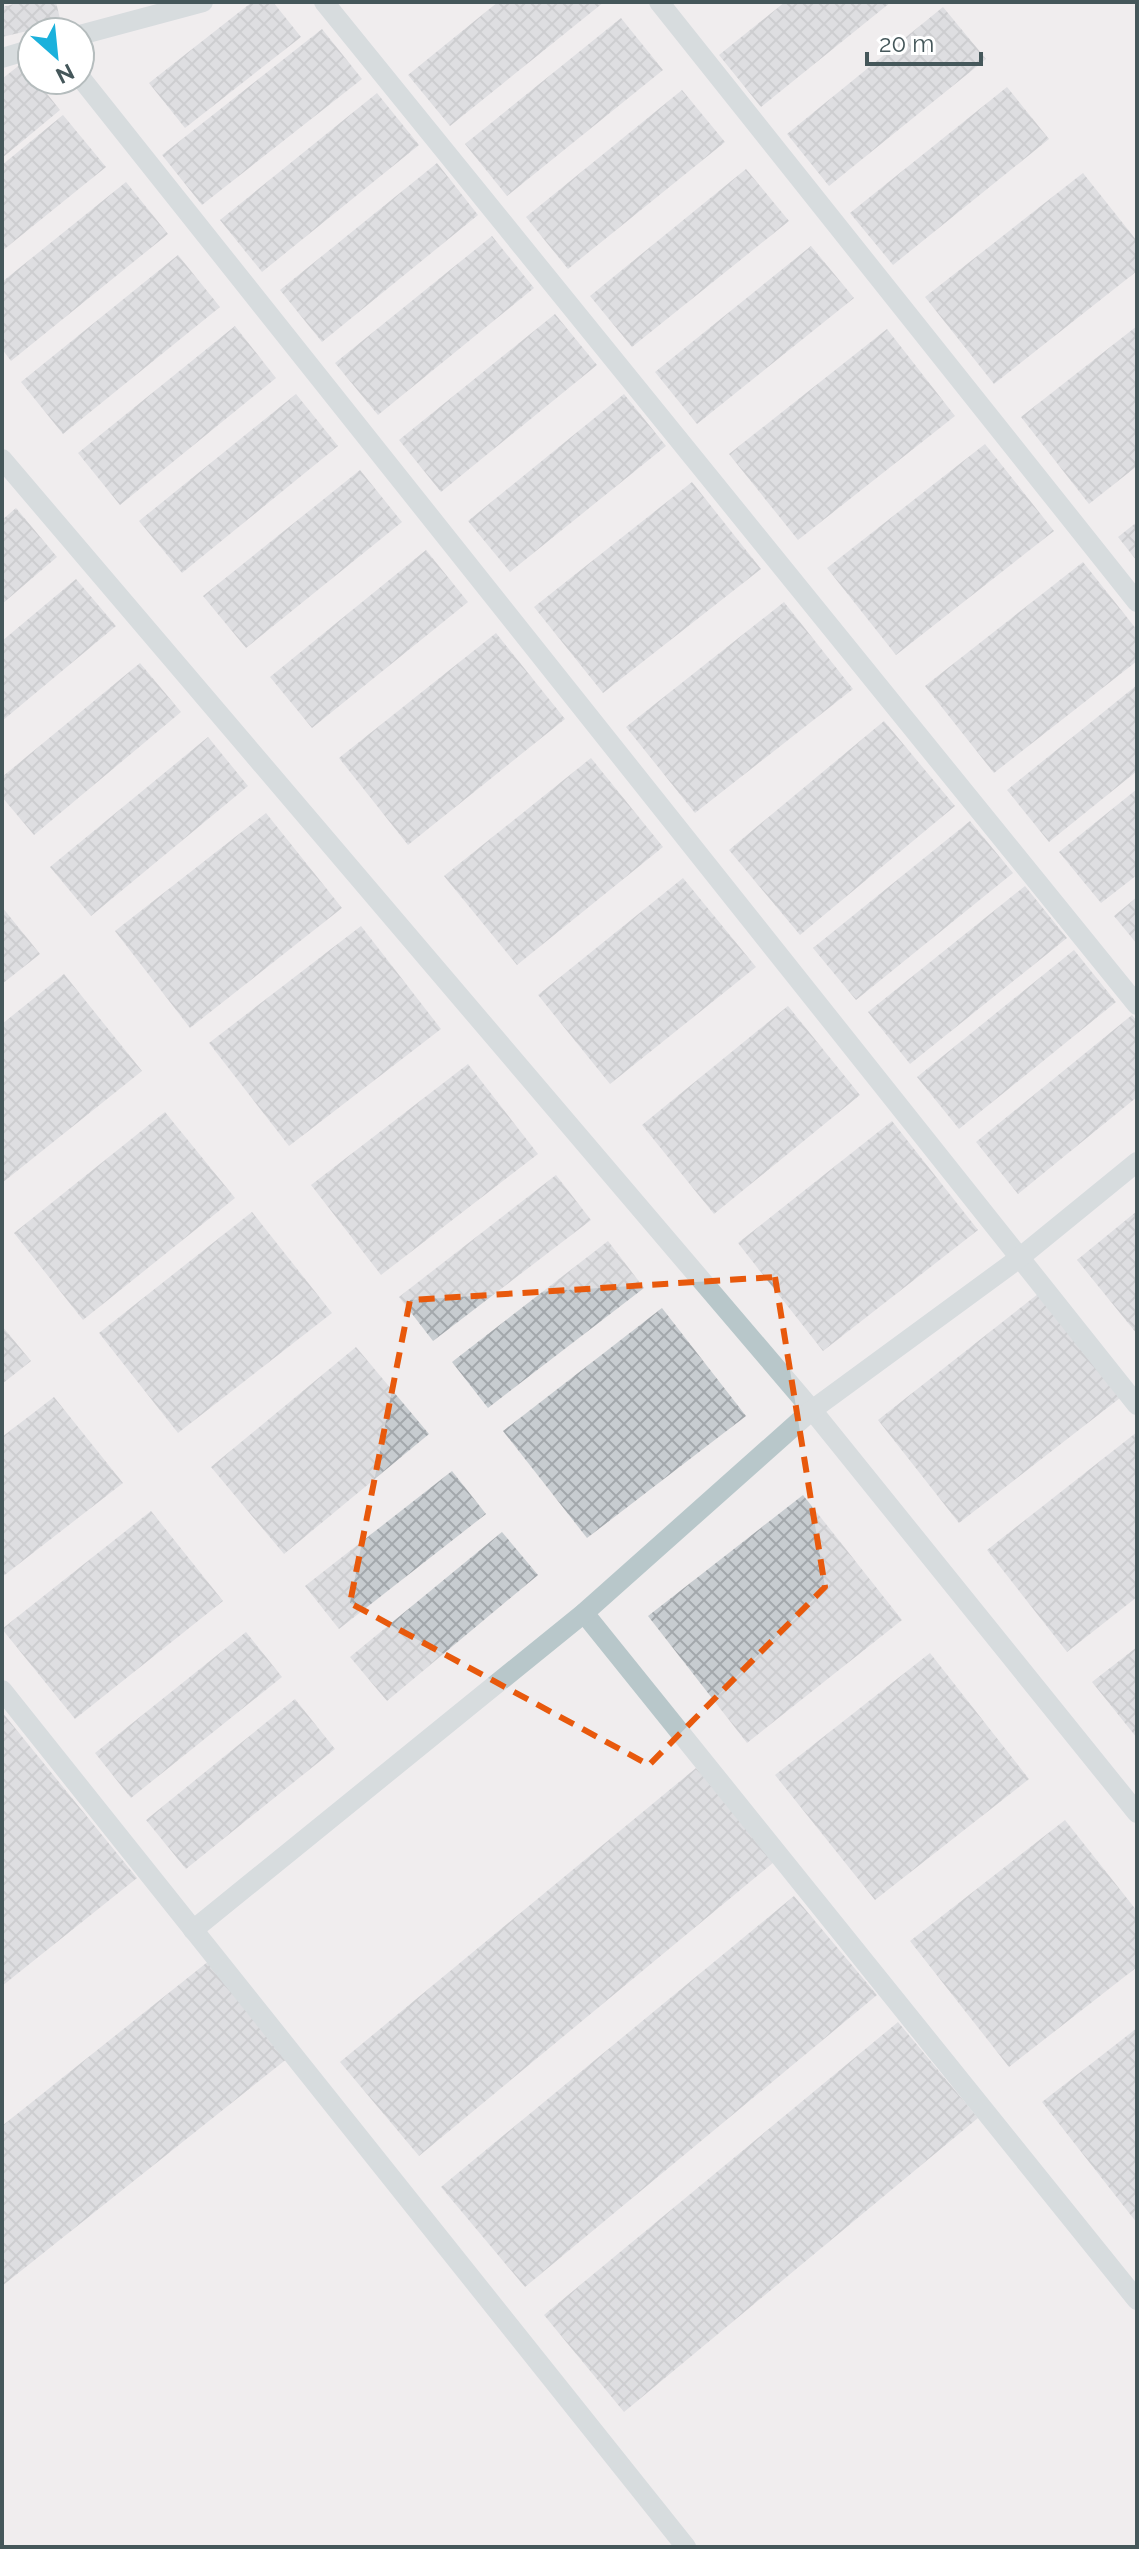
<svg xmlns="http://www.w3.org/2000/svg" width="1139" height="2549" font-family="Raleway,sans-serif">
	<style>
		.building { fill: url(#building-cross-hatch) }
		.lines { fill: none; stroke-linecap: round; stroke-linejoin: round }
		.lane { stroke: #b8c7ca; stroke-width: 20 }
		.marked { fill: none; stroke: #e8590c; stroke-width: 6; stroke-dasharray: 16 10; stroke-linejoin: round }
	</style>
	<defs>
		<pattern id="building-cross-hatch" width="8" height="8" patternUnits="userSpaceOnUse" patternTransform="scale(2)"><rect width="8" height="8" fill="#c7ccd0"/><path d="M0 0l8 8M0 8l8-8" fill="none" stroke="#a3a8ac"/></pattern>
	</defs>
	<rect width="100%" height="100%" fill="#f0edee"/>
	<g class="building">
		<polygon points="22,2 56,2 61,23 2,37 2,7"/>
		<polygon points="252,2 273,2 301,37 185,128 149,83"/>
		<polygon points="498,2 604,2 450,126 408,75"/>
		<polygon points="785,2 891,2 761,107 719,55"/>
		<polygon points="943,7 986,59 829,186 787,134"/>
		<polygon points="621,18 663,70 507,196 465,144"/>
		<polygon points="322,29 362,79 202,205 162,155"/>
		<polygon points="22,63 32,80 36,80 60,110 2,158 2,79"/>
		<polygon points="1007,87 1049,139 893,265 850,213"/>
		<polygon points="682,90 725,142 568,269 526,217"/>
		<polygon points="377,93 419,145 262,272 220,220"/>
		<polygon points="63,115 106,167 2,251 2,165"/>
		<polygon points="437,163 478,215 322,342 280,290"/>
		<polygon points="746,169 789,221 632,347 590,296"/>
		<polygon points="1083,173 1137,241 1137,271 994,384 925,297"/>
		<polygon points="126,182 168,234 11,361 2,349 2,282"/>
		<polygon points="492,236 534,288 378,415 335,363"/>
		<polygon points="811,246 854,298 697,424 655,372"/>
		<polygon points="178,255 220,307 63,434 21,382"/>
		<polygon points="555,314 597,365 441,492 399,440"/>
		<polygon points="235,326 276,378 120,505 78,453"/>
		<polygon points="1137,326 1137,466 1089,504 1021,417"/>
		<polygon points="887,329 955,416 798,540 729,454"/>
		<polygon points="296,394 338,446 182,573 139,521"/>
		<polygon points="624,394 666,446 510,572 468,521"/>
		<polygon points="985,444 1054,531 896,655 827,568"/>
		<polygon points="360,470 402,522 246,648 203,596"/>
		<polygon points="692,482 761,569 603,693 534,607"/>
		<polygon points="16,508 57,557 2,604 2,520"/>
		<polygon points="1137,522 1137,561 1118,537"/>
		<polygon points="426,550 468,602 312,728 270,677"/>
		<polygon points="1083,562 1137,630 1137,661 994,773 925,686"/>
		<polygon points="76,579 116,626 2,721 2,641"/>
		<polygon points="784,602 853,689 695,813 626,727"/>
		<polygon points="496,633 565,719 408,845 339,758"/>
		<polygon points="140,663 181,712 34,835 2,797 2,777"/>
		<polygon points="1137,685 1137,771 1049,842 1007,790"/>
		<polygon points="884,721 955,806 800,935 729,850"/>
		<polygon points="208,737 248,786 91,916 50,867"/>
		<polygon points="591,758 663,847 517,965 444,876"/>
		<polygon points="1137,789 1137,875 1101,903 1059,852"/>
		<polygon points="266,813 342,908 190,1028 115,931"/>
		<polygon points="970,821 1013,873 856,1000 813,948"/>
		<polygon points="683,878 756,967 610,1084 538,995"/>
		<polygon points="1025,886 1067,938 910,1064 868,1012"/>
		<polygon points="1137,897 1137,944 1114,916"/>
		<polygon points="2,907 40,954 2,984"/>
		<polygon points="361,926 441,1029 289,1146 209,1043"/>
		<polygon points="1074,950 1116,1002 959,1129 917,1077"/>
		<polygon points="64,974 142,1071 2,1183 2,1024"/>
		<polygon points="788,1006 860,1095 714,1214 642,1125"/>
		<polygon points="1132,1015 1137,1021 1137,1097 1018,1194 976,1142"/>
		<polygon points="468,1064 538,1154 381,1275 311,1185"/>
		<polygon points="165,1112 235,1198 83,1320 14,1233"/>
		<polygon points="892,1121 978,1230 823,1351 738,1243"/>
		<polygon points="556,1175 591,1220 433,1341 399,1297"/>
		<polygon points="1137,1211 1137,1334 1077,1260"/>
		<polygon points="252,1212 332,1313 178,1433 99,1333"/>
		<polygon points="608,1241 644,1288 488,1408 452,1362"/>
		<polygon points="1038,1294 1120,1398 959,1523 878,1420"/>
		<polygon points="662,1308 746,1416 587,1538 503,1431"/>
		<polygon points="2,1326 31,1361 2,1384"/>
		<polygon points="356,1347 429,1434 284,1554 211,1467"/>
		<polygon points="54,1397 123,1483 2,1577 2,1437"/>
		<polygon points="1137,1432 1137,1597 1067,1652 987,1550"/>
		<polygon points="452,1471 486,1514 339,1629 305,1586"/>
		<polygon points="803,1495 902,1620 747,1743 648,1616"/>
		<polygon points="151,1511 223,1601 75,1719 2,1629"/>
		<polygon points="502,1532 538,1575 387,1701 350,1657"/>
		<polygon points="246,1632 282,1677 131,1798 95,1753"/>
		<polygon points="1137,1647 1137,1738 1092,1682"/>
		<polygon points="930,1653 1029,1779 875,1900 775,1775"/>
		<polygon points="295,1699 335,1749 186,1869 146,1820"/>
		<polygon points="2,1712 137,1878 2,1986"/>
		<polygon points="696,1768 774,1862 419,2156 340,2062"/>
		<polygon points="1065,1820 1137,1911 1137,1967 1009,2067 910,1941"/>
		<polygon points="794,1896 877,1995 525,2287 441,2187"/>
		<polygon points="210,1960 288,2058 2,2286 2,2126"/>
		<polygon points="898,2022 978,2118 624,2412 544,2315"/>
		<polygon points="1137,2028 1137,2223 1042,2102"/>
	</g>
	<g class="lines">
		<g class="lane">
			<polyline points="324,2 1137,1005"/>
			<polyline points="659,2 1137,602"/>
			<polyline points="80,35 203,2"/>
			<polyline points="2,58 32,49"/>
			<polyline points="80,77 1137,1405"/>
			<polyline points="2,459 812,1410 1137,1813"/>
			<polyline points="584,1613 1137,2300"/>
			<polyline points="2,1690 686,2547"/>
			<polyline points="193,1930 584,1613 812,1410 1018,1259 1137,1162"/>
		</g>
	</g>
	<path d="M0 0H1139V2549H0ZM775 1277 825 1587 649 1765 350 1603 410 1300Z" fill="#f0edee" fill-opacity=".55" fill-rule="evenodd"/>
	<path class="marked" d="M775 1277 825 1587 649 1765 350 1603 410 1300Z"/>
	<rect width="1139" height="2549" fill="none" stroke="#45575a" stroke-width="8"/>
	<g transform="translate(56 56) rotate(153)"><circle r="38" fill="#ffffff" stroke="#b5bcbd" stroke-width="2"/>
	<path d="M0-6L14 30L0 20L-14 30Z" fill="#1bb1dc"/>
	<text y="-12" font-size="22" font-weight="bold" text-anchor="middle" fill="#45575a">N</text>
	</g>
	<path d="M867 52v12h114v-12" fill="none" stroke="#45575a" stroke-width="4"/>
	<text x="879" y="52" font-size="24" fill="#45575a" stroke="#ffffff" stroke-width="6" paint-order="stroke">20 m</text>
</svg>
